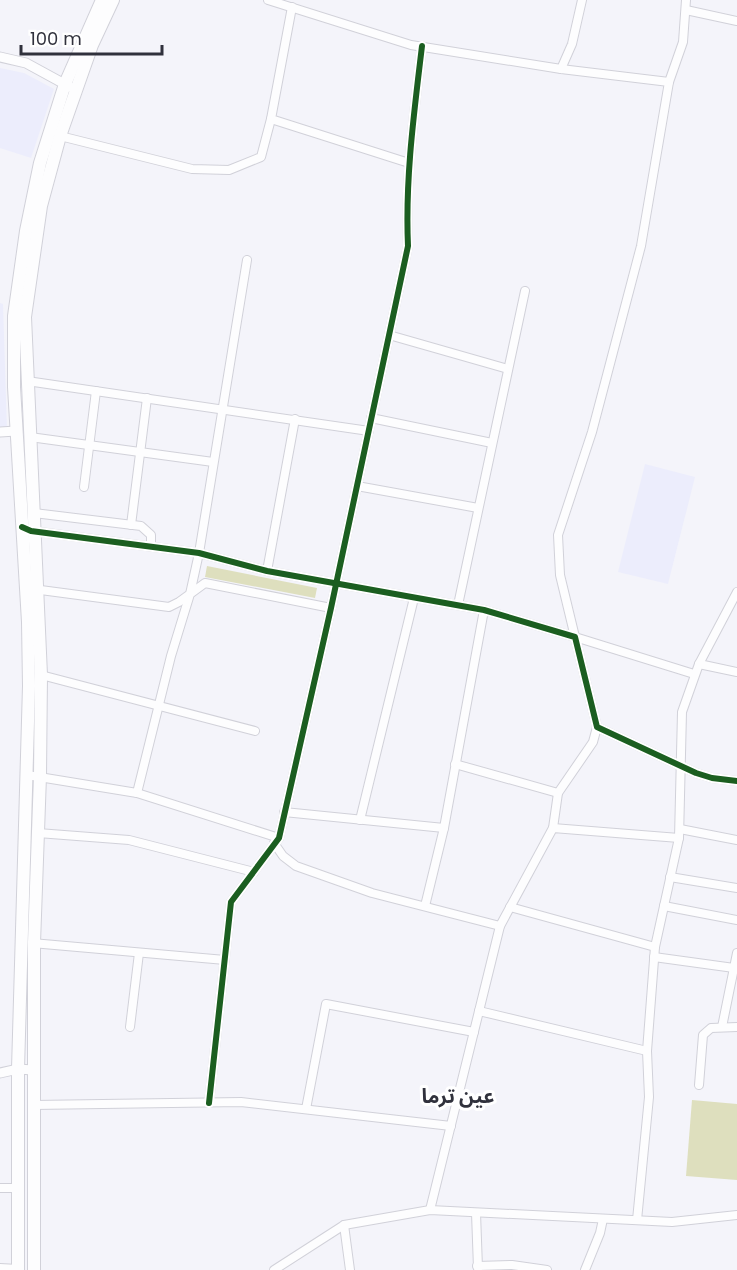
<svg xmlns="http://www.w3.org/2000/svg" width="737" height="1270" font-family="Poppins,'Noto Sans Arabic',sans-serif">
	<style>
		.built { fill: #ecedfc }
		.green { fill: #dedfbe }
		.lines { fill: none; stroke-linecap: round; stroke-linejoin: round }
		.minor-casing { stroke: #d1d1d9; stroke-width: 10 }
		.tertiary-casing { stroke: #d1d1d9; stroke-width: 11 }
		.primary-casing { stroke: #d1d1d9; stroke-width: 14 }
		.minor { stroke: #fdfdfe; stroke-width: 8 }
		.tertiary { stroke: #fdfdfe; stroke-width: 9 }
		.primary { stroke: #fdfdfe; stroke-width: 12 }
		.cycleway-casing { stroke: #fff; stroke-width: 10 }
		.cycleway { stroke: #1b5e20; stroke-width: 6 }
		.labels { text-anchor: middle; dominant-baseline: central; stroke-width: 6; stroke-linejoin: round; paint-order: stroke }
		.quarter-label { font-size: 20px; font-weight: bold; fill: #30313c; stroke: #fff }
	</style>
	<rect width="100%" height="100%" fill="#f4f4fa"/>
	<g class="built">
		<polygon points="0,68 24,73 54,89 31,158 0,148"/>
		<polygon points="0,303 3,304 7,430 0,430"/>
		<polygon points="645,464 695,477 668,584 618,572"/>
	</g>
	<g class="green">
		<polygon points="207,566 317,588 315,598 205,577"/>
		<polygon points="692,1100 737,1104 737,1180 686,1176"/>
	</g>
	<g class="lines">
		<g class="minor-casing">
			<g id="minor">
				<polyline points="268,0 411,45 561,69 669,82"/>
				<polyline points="686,0 683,42 669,82 641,246 592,432 558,535 560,575 575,637 694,674"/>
				<polyline points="292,7 271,119 409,163"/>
				<polyline points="686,10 737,21"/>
				<polyline points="561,69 572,44 582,0"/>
				<polyline points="60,136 192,169 229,170 261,157 271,119"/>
				<polyline points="389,335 508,369"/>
				<polyline points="27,381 369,431"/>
				<polyline points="371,418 492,443"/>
				<polyline points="30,437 213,462"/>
				<polyline points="357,486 478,508"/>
				<polyline points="84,487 96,391"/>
				<polyline points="34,513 141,526 151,535 151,547"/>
				<polyline points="131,525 147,398"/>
				<polyline points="32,531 199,553 267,571 484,610 575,637 597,727 696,773 712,778 737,781"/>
				<polyline points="267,571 295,419"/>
				<polyline points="33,589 169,607 179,602 190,594 199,553 247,260"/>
				<polyline points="458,605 525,291"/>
				<polyline points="699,664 737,672"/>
				<polyline points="41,675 255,731"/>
				<polyline points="455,764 558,793"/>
				<polyline points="27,775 137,793 279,838"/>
				<polyline points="137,793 171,656 190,594 205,583 331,608"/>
				<polyline points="284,812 444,828"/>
				<polyline points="360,820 414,598"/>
				<polyline points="553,828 558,793 593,742 597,727"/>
				<polyline points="680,829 737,840"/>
				<polyline points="38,833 129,840 254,872"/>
				<polyline points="274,843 283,856 296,866 372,893 500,926"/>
				<polyline points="670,877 737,888"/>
				<polyline points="425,906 444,828 484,610"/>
				<polyline points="664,906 737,920"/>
				<polyline points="510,907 655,947"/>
				<polyline points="32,943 225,960"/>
				<polyline points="654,957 734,968"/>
				<polyline points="479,1011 647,1051"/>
				<polyline points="130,1027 139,953"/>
				<polyline points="722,1027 737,953"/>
				<polyline points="699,1085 703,1035 711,1028 737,1027"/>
				<path d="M209 1103 231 902 279 838 331 608 408 246C405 179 414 113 422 46"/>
				<polyline points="33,1105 241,1102 451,1126"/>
				<polyline points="306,1109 326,1004 474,1032"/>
				<polyline points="0,1188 17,1188"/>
				<polyline points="430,1210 500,926 553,828 679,838"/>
				<polyline points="476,1213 478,1268"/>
				<polyline points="637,1220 649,1097 647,1051 655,947 679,838 682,712 699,664 737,592"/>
				<polyline points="344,1225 350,1270"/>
				<polyline points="477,1266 512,1265 547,1270"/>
				<polyline points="0,1268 18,1269"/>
				<polyline points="274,1270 344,1225 430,1210 672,1222 737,1215"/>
				<polyline points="585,1270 600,1233 603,1219"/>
			</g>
		</g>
		<g class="tertiary-casing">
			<g id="tertiary">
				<polyline points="0,57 26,63 70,87"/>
				<polyline points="0,432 16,431"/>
				<polyline points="0,1073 18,1069 33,1070"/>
			</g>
		</g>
		<g class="primary-casing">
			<g id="primary">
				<polyline points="18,1270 18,1069 29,686 28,622 14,387 14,316 26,231 40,163 65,84 102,0"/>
				<polyline points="34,1270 34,943 40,776 41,675 25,317 41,206 60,136 92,45 113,0"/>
			</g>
		</g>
		<use href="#minor" class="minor"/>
		<use href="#tertiary" class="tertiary"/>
		<use href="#primary" class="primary"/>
		<g class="cycleway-casing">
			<g id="cycleway">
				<polyline points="22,527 31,531 199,553 267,571 484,610 575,637 597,727 696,773 712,778 737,781"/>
				<path d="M209 1103 231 902 279 838 331 608 408 246C405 179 414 113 422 46"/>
			</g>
		</g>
		<use href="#cycleway" class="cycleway"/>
	</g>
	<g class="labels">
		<g class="quarter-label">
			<text x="458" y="1096">عين ترما</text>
		</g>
	</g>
	<path d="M21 45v9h141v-9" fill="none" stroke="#30313c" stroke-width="3"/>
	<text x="30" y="45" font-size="18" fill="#30313c" stroke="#ffffff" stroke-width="4.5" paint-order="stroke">100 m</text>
</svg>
